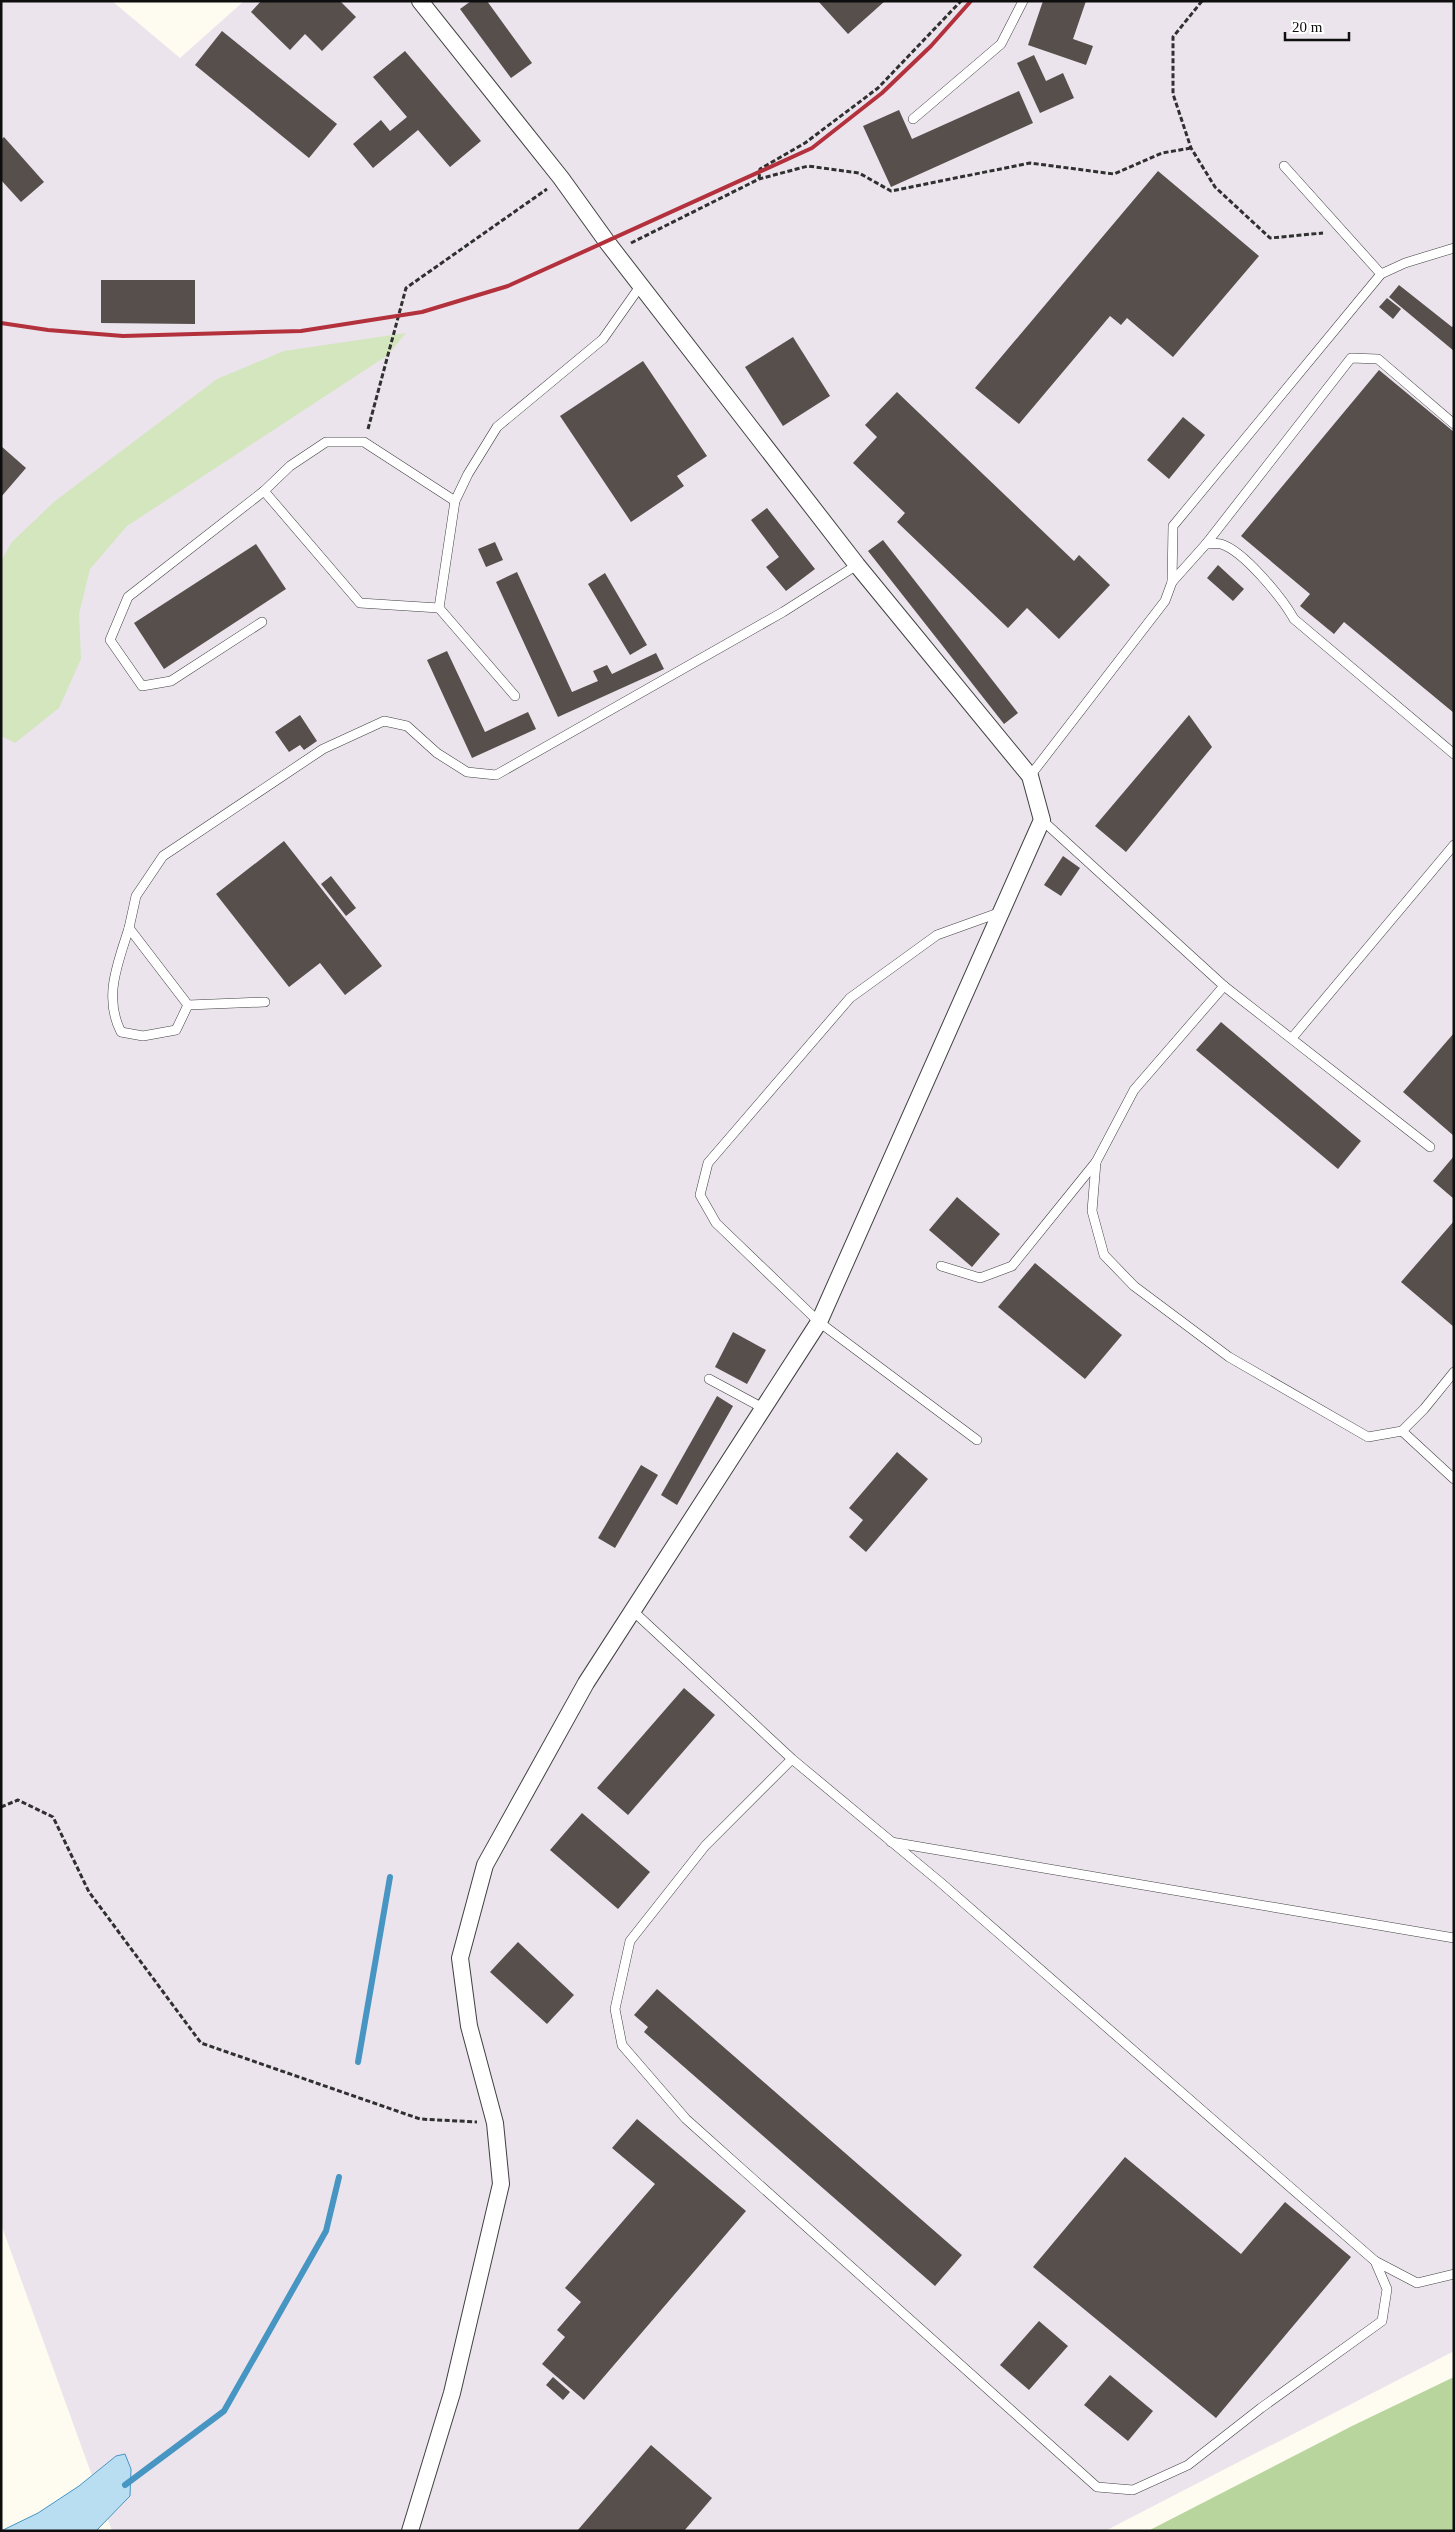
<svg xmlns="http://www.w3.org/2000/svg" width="1455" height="2532" font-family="Georgia,serif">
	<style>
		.industrial { fill: #ebe4ec }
		.green { fill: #d3e6bd }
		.forest { fill: #b8d59d }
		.water { fill: #b9def1; stroke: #4695c2 }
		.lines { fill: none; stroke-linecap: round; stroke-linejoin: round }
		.stream { stroke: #4695c2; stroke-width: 6 }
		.building { fill: #564f4c }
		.lane-casing { stroke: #414141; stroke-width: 10 }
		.street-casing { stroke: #414141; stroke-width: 18 }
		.path { stroke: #303030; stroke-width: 3; stroke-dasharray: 5 2.5; stroke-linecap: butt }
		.lane { stroke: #fff; stroke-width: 9 }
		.street { stroke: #fff; stroke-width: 16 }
		.rail { stroke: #b3313c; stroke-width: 4 }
	</style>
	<rect width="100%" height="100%" fill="#fefbf1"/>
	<polygon class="industrial" points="1,1 112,1 180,58 244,1 1454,1 1454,2351 1105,2531 112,2531 1,2224"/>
	<polygon class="green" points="406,333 388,355 127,526 90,569 79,614 81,659 59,708 15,743 1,736 1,561 12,542 55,501 217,379 284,351"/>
	<polygon class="forest" points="1454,2377 1454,2531 1148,2531 1352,2426"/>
	<polygon class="water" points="125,2454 131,2469 130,2496 96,2531 1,2531 38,2513 79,2486 116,2456"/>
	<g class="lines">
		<g class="stream">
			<polyline points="358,2062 390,1877"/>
			<polyline points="125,2485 224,2411 326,2231 339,2177"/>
		</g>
	</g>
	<g class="building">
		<polygon points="261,1 340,1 356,17 322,51 305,34 290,50 251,12"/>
		<polygon points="471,1 487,1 532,63 511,78 460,9"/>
		<polygon points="818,1 885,1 848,34"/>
		<polygon points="1043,1 1086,1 1073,39 1093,46 1086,65 1028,45"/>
		<polygon points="222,31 337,124 309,158 195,65"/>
		<polygon points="405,51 481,141 450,167 418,130 373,168 353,144 381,120 390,131 407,117 373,77"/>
		<polygon points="1034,55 1046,81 1063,73 1074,98 1040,113 1017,63"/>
		<polygon points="1019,91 1033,123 891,187 863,126 899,110 912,139"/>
		<polygon points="4,137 44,182 21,202 1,180 1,140"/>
		<polygon points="1158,171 1259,256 1173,357 1127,318 1121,325 1110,316 1019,424 975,388"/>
		<polygon points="101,280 195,280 195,324 101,323"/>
		<polygon points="1399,285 1452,327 1454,325 1454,351 1389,297"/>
		<polygon points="1387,298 1401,309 1393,319 1379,307"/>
		<polygon points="793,337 830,396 783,426 745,367"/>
		<polygon points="643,361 707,456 677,476 684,486 631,522 560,416"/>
		<polygon points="1379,370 1454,432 1454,713 1344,622 1334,634 1300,606 1310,594 1241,536"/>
		<polygon points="897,392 1074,561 1079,555 1110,585 1059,639 1027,608 1008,628 897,522 905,513 853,463 877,437 865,425"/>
		<polygon points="1183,417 1205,435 1169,479 1147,460"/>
		<polygon points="1,446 26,468 1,497"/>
		<polygon points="767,508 815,569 786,591 766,567 779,557 751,520"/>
		<polygon points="883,540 1018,713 1004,724 868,551"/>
		<polygon points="495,542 503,560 486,567 478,549"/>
		<polygon points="256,544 286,589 164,669 134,623"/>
		<polygon points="1218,565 1244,589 1233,601 1207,578"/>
		<polygon points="517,572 572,692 598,681 593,671 607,665 612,674 656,653 664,669 558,717 496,582"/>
		<polygon points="605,573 647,645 630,655 588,584"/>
		<polygon points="447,651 485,732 528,712 536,729 472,758 427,660"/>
		<polygon points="300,715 317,741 304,750 300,745 289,752 275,732"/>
		<polygon points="1189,715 1212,747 1126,852 1095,826"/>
		<polygon points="284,841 382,966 345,995 320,963 289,987 216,894"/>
		<polygon points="1063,856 1080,868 1061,896 1044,885"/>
		<polygon points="331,876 356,908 346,916 321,884"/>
		<polygon points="1221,1022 1361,1141 1338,1169 1196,1050"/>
		<polygon points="1454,1033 1454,1136 1403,1092"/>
		<polygon points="1454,1156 1454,1199 1433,1181"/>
		<polygon points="957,1197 1000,1234 972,1267 929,1230"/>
		<polygon points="1454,1221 1454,1327 1401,1282"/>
		<polygon points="1035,1263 1122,1335 1085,1379 998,1307"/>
		<polygon points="733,1332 766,1350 747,1384 715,1367"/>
		<polygon points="717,1396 733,1406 677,1505 661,1495"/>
		<polygon points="897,1452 928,1479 866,1552 849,1537 863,1520 849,1508"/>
		<polygon points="641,1465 658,1475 615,1548 598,1538"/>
		<polygon points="684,1688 715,1715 628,1815 597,1788"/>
		<polygon points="582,1813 650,1872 618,1909 550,1850"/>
		<polygon points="518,1942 574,1995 547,2024 490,1972"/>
		<polygon points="657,1989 962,2255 935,2286 644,2032 648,2027 634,2015"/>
		<polygon points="637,2119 746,2211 584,2400 542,2364 565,2337 557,2330 581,2302 565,2288 655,2184 612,2148"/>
		<polygon points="1125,2157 1241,2254 1285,2202 1351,2257 1216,2418 1033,2267"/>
		<polygon points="1039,2321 1068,2346 1029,2390 1000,2365"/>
		<polygon points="1110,2375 1153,2411 1128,2441 1084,2405"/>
		<polygon points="553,2377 570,2392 563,2400 546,2385"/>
		<polygon points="651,2445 712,2498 684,2531 577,2531"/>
	</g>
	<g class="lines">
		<g class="lane-casing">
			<g id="lane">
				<polyline points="913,119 1001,44 1023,1"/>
				<polyline points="1284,166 1381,274"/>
				<polyline points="264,491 360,603 439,608"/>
				<path d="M1206 544C1211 544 1217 543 1221 544 1244 551 1282 598 1294 619L1454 754"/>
				<polyline points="1172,582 1206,544 1351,358 1378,359 1454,424"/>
				<polyline points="262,622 171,681 142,686 110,640 128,597 264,491 290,466 326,442 364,442 455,501"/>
				<polyline points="515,696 439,608 455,501 468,474 497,427 603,339 641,285"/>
				<polyline points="1030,776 1165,601 1172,582 1173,526 1381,274 1405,263 1454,248"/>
				<polyline points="1042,820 1224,986 1430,1147"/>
				<path d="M129 928C118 963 103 997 121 1032L143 1036 176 1030 188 1005"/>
				<polyline points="265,1002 188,1005 129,928 136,896 163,856 323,749 384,721 407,726 437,753 467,772 496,775 783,612 857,565"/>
				<polyline points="1292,1038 1454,845"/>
				<polyline points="1096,1162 1092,1211 1104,1255 1134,1286 1229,1357 1368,1437 1402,1431 1424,1409 1454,1372"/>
				<polyline points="941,1266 980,1278 1012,1266 1096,1162 1134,1090 1224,986"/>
				<polyline points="709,1379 763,1408"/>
				<polyline points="1402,1431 1454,1479"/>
				<polyline points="977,1440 819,1322 716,1223 700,1195 708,1163 850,998 937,935 1001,912"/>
				<polyline points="632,1610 792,1759 940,1882 1375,2261 1387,2289 1382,2321 1261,2408 1188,2465 1133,2490 1097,2487 686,2119 622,2045 615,2009 630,1941 705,1846 792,1759"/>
				<polyline points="891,1842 1454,1938"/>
				<polyline points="1375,2261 1417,2283 1454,2274"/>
			</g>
		</g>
		<g class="street-casing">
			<polyline id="street" points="410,2531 452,2393 501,2184 495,2123 469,2026 460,1958 485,1865 586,1683 819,1322 1042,820 1030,776 857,565 607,242 561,178 420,1"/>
		</g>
		<g class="path">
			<polyline points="1202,1 1173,37 1173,94 1191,148 1215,187 1270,238 1323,233"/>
			<polyline points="759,179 760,169 805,143 878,88 961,1"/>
			<polyline points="631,243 759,179 808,166 859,173 891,191 1030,163 1114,174 1162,153 1191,148"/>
			<polyline points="368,429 406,288 547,189"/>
			<polyline points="1,1807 18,1800 53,1817 89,1892 201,2043 420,2119 477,2122"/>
		</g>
		<use href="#lane" class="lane"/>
		<use href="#street" class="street"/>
		<polyline class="rail" points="1,323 48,330 123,336 301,331 422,312 508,286 812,148 882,93 931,46 971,1"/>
	</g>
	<rect width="1455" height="2532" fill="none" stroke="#0e0e0e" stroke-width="5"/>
	<path d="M1285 32v8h64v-8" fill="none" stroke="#0e0e0e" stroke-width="2.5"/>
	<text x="1292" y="32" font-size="15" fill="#0e0e0e" stroke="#ffffff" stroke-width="4" paint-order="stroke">20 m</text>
</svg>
